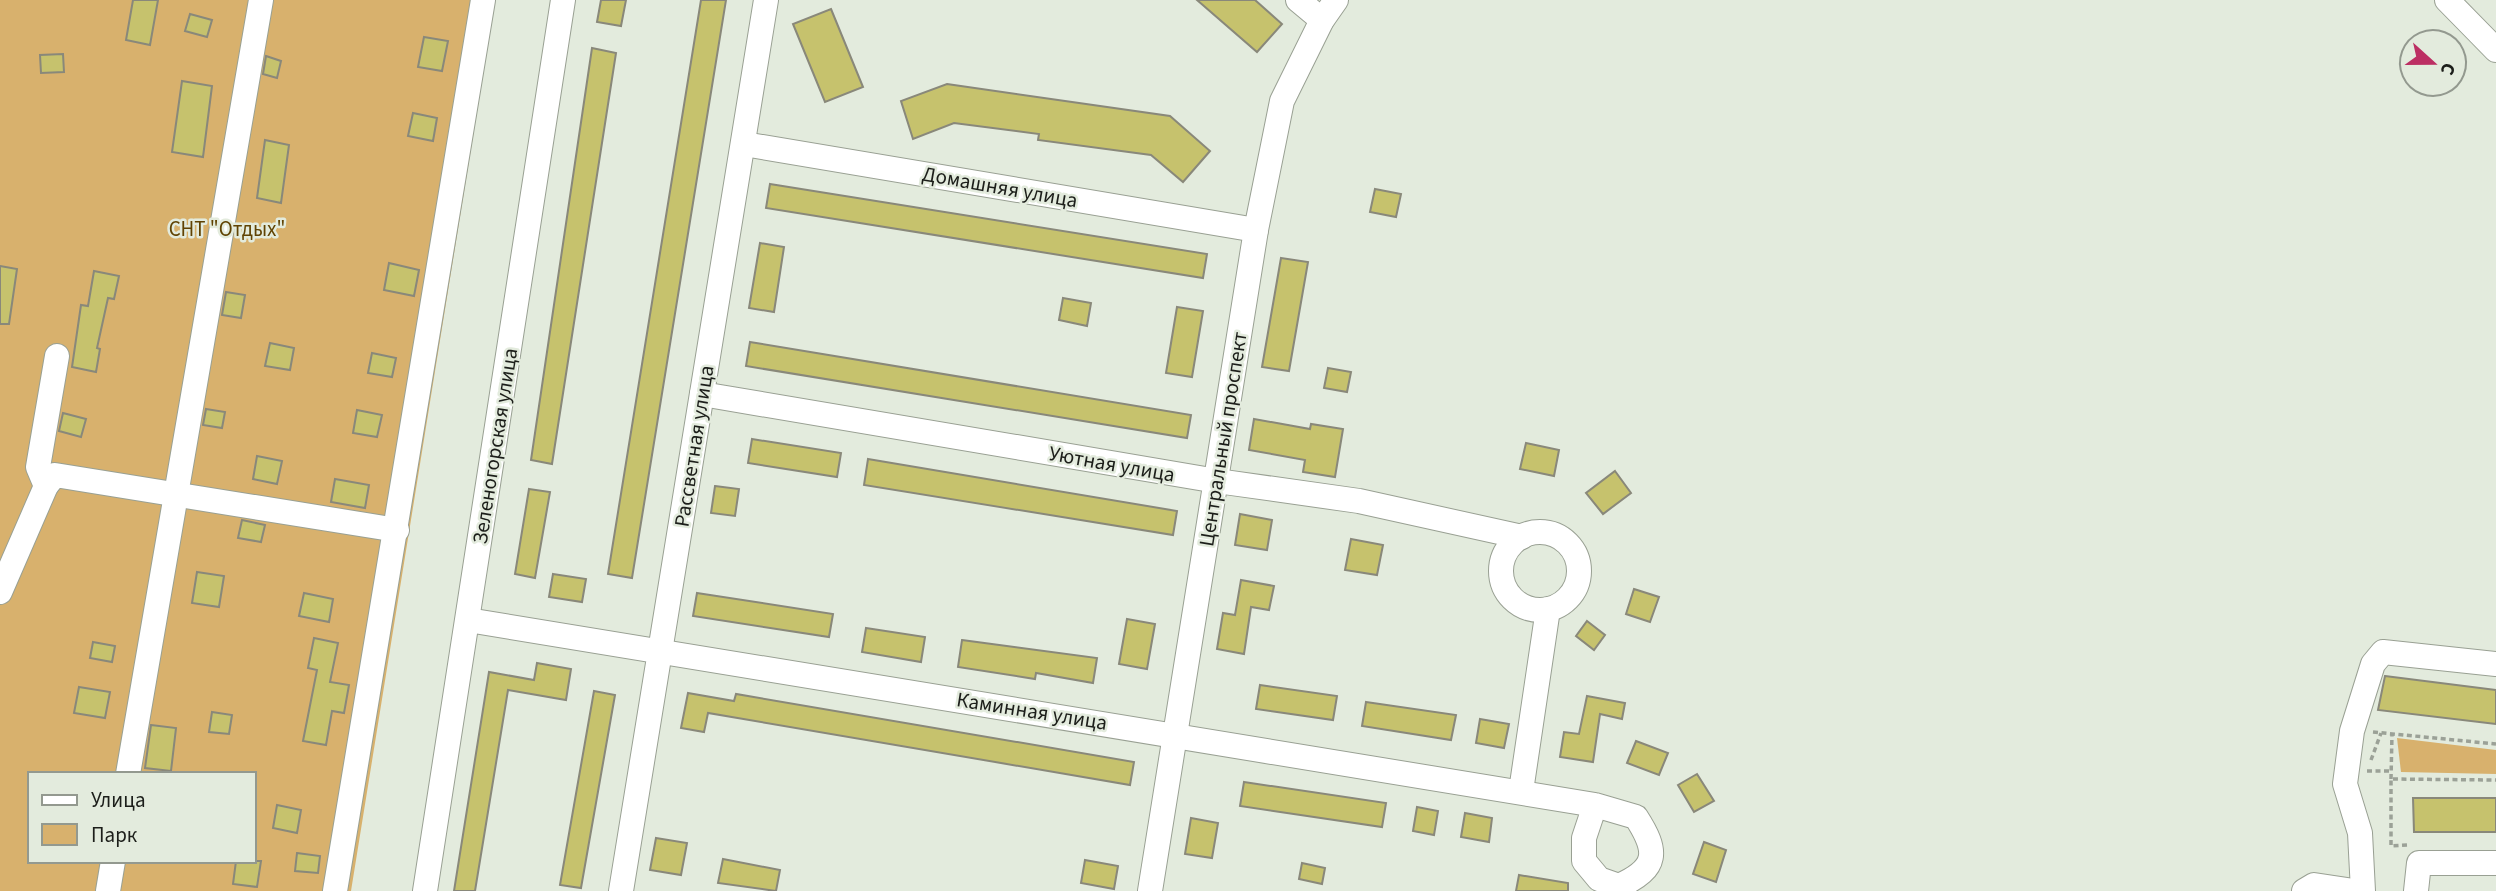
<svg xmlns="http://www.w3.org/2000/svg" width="2496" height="891" font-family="'Source Sans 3',sans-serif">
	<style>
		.green { fill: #d8b16d; fill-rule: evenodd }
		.building { fill: #c6c26d; stroke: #89887a; stroke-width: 2 }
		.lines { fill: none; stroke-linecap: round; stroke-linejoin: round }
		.minor-casing { stroke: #99a093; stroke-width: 26 }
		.path { stroke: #9ba197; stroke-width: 3.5; stroke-dasharray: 5 3.5; stroke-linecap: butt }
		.minor { stroke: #fff; stroke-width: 24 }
		.labels { text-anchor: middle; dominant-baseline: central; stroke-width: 5; stroke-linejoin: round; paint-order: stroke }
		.street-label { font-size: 21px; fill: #1c1e1a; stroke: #e3ebdd }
		.park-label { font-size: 21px; fill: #604303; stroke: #e3ebdd }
	</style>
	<rect width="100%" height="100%" fill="#e3ebdd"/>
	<g class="green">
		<path d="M0 0H495L351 891H0ZM30 774H254V861H30Z"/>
		<polygon points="2397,738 2496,750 2496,774 2401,772"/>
	</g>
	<g class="building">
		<polygon points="133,0 158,0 150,45 126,40"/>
		<polygon points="601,0 626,0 621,26 597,22"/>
		<polygon points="701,0 726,0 632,578 608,574"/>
		<polygon points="1197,0 1255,0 1282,24 1257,52"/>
		<polygon points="831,9 863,87 825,102 793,24"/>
		<polygon points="190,14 212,20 207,37 185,31"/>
		<polygon points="424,37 448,41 442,71 418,67"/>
		<polygon points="592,48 616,53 552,464 531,460"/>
		<polygon points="63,54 64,72 41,73 40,55"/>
		<polygon points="266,56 281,61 277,78 263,74"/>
		<polygon points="182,81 212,86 203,157 172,152"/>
		<polygon points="947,84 1170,116 1210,151 1183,182 1151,155 1038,140 1039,134 954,123 913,139 901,101"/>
		<polygon points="413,113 437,118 433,141 408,136"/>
		<polygon points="265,140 289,145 281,203 257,198"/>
		<polygon points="770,184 1207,254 1203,278 766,208"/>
		<polygon points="1375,189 1401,194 1396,217 1370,212"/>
		<polygon points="760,243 784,247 774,312 749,308"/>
		<polygon points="1281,258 1308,262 1289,371 1262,367"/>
		<polygon points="389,263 419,270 414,296 384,290"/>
		<polygon points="0,266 17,269 9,324 0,324"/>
		<polygon points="94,271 119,276 114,299 108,298 97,348 100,349 96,372 72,367 81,305 88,306"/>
		<polygon points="226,292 245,295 241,318 222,315"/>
		<polygon points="1063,298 1091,303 1087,326 1059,320"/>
		<polygon points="1177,307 1203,311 1192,377 1166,373"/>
		<polygon points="750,342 1191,415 1187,438 746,366"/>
		<polygon points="270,343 294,348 290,370 265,366"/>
		<polygon points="372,353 396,358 392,377 368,373"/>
		<polygon points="1328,368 1351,372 1347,392 1324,388"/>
		<polygon points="206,409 225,412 222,428 203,425"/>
		<polygon points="357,410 382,415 377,437 353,433"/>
		<polygon points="63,413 86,419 81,437 59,431"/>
		<polygon points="1254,419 1310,429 1311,424 1343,429 1335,477 1303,472 1305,460 1249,450"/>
		<polygon points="752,439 841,453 837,477 748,463"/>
		<polygon points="1526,443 1559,450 1554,476 1520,469"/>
		<polygon points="257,456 282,461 277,484 253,479"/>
		<polygon points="868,459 1177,511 1173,535 864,485"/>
		<polygon points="1615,471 1631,493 1603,514 1586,493"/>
		<polygon points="335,479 369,485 365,508 331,502"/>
		<polygon points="715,486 739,489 735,516 711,513"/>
		<polygon points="529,489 550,492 535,578 515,574"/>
		<polygon points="1240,514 1272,520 1267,550 1235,545"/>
		<polygon points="242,520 265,525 261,542 238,538"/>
		<polygon points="1351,539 1383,545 1377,575 1345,570"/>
		<polygon points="197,572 224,576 219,607 192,603"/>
		<polygon points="553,574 586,579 582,602 549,597"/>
		<polygon points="1241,580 1274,586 1269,610 1251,607 1244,654 1217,649 1223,613 1235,615"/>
		<polygon points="1634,589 1659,597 1650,622 1626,614"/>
		<polygon points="304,593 333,599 329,622 299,616"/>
		<polygon points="697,593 833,614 829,637 693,616"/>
		<polygon points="1127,619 1155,624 1147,669 1119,664"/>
		<polygon points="1587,621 1605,635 1594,650 1576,636"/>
		<polygon points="866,628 925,637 921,662 862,652"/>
		<polygon points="314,638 338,643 330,682 349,685 344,713 332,711 326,745 303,741 317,670 308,668"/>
		<polygon points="962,640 1097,658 1093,683 1036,673 1035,679 958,667"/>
		<polygon points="93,642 115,646 112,662 90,658"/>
		<polygon points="537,663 571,669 566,700 508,690 475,891 454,891 489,672 534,680"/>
		<polygon points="2385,676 2496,690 2496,724 2378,710"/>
		<polygon points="1260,685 1337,696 1333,720 1256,709"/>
		<polygon points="79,687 110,692 105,718 74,713"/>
		<polygon points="594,691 615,695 581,888 560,885"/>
		<polygon points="688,693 734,701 736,694 1134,762 1130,785 708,713 704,732 681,728"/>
		<polygon points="1587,696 1625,703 1622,719 1600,714 1593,762 1560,757 1564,732 1579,734"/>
		<polygon points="1366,702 1456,715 1451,740 1362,726"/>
		<polygon points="212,712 232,715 229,734 209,732"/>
		<polygon points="1480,719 1509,724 1504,748 1476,743"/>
		<polygon points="151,725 176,728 171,771 145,768"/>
		<polygon points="1636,741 1668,753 1659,775 1627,763"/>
		<polygon points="1697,774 1714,801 1694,812 1678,785"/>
		<polygon points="1244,782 1386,803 1382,827 1240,806"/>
		<polygon points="2413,798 2496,798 2496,832 2414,832"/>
		<polygon points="277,805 301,810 297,833 273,828"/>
		<polygon points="1417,807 1438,811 1434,835 1413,831"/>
		<polygon points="1465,813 1492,818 1489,842 1461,837"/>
		<polygon points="1191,818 1218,823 1212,858 1185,854"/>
		<polygon points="656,838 687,843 681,875 650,870"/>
		<polygon points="1704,842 1726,850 1716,882 1693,874"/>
		<polygon points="297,853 320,856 318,873 295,871"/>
		<polygon points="723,859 780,870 776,891 718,883"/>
		<polygon points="1085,860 1118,866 1114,889 1081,883"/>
		<polygon points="236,861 261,861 257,887 233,884"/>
		<polygon points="1302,863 1325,868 1322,884 1299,879"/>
		<polygon points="1519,875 1568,883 1568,891 1516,891"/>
	</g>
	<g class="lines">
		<g class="minor-casing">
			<g id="minor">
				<polyline points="1298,0 1322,20"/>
				<polyline points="2447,0 2496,50"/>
				<polyline points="744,144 1256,230"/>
				<polyline points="702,394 1217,481 1359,501 1522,537"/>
				<polyline points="46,486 55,475 397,530"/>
				<circle cx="1540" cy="571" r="39"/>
				<polyline points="0,592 46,486 38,467 57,356"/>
				<path d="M468 620 1595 805 1636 817C1658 851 1659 868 1619 886L1599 879 1584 861V838L1595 805"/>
				<polyline points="128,774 261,0"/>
				<polyline points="1521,791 1548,609"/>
				<polyline points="108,891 113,861"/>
				<polyline points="335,891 483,0"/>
				<polyline points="425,891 563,0"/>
				<polyline points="621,891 766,0"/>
				<polyline points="1150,891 1256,230 1282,101 1322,20 1336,0"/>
				<polyline points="2304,891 2314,885 2354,891"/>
				<polyline points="2363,891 2360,833 2345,784 2352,731 2373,664 2383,652 2496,664"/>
				<polyline points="2416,891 2419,863 2496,863"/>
			</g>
		</g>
		<g class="path">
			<polyline points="2373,732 2496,744"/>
			<polyline points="2371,760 2381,733"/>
			<polyline points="2367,771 2391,771"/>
			<polyline points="2391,779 2392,734"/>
			<polyline points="2407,845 2391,846 2391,779 2496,780"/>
		</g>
		<use href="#minor" class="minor"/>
	</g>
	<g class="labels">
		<g class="street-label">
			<text transform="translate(1000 187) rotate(10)">Домашняя улица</text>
			<text transform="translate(1223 439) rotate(-81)">Центральный проспект</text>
			<text transform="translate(495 446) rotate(-81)">Зеленогорская улица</text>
			<text transform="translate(694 446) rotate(-81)">Рассветная улица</text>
			<text transform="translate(1112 464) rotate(10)">Уютная улица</text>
			<text transform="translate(1032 711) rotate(9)">Каминная улица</text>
		</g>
		<g class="park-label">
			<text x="227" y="229">СНТ "Отдых"</text>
		</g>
	</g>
	<rect x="28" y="772" width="228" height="91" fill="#e3ebdd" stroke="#93998f" stroke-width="2"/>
	<rect x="42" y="795" width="35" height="10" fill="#ffffff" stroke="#93998f" stroke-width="2"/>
	<text x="91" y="807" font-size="21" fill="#1c1e1a">Улица</text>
	<rect x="42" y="824" width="35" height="21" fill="#d8b16d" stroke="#93998f" stroke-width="2"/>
	<text x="91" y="842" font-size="21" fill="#1c1e1a">Парк</text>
	<g transform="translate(2433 63) rotate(111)"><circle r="33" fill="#e3ebdd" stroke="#93998f" stroke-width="2"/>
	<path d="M0-5L12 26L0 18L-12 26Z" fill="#bc2f63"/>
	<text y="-10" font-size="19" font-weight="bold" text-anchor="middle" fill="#1c1e1a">С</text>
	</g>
</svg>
